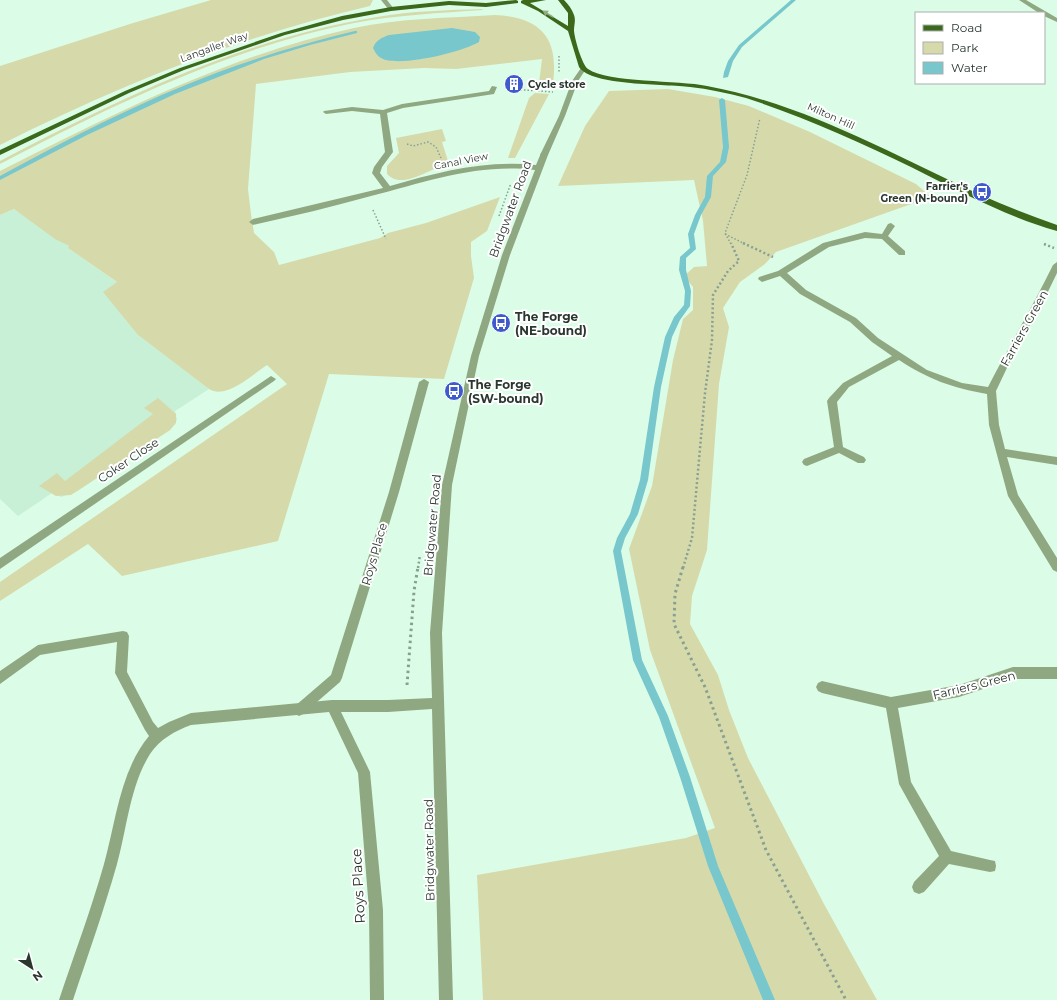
<svg xmlns="http://www.w3.org/2000/svg" width="1057" height="1000" font-family="Montserrat,sans-serif">
	<style>
		.built { fill: #c7f0d6 }
		.green { fill: #d6daab }
		.water { fill: #77c7cd }
		.lines { fill: none; stroke-linecap: round; stroke-linejoin: round }
		.stream { fill: #77c7cd; fill-rule: evenodd }
		.path-far2 { stroke: #88a091; stroke-width: 1.5; stroke-dasharray: 1.5 2; stroke-linecap: butt }
		.path-far1 { stroke: #88a091; stroke-width: 2.5; stroke-dasharray: 2 2.5; stroke-linecap: butt }
		.path { stroke: #88a091; stroke-width: 3; stroke-dasharray: 2.5 3.5; stroke-linecap: butt }
		.service { fill: #8fa881; fill-rule: evenodd }
		.minor { fill: #8fa881; fill-rule: evenodd }
		.primary { fill: #3c681b; fill-rule: evenodd }
		.oneway { fill: #94ac82 }
		.labels { text-anchor: middle; dominant-baseline: central; stroke-width: 4; stroke-linejoin: round; paint-order: stroke }
		.far-street-label { font-size: 10px; fill: #2a372f; stroke: #fff }
		.far-poi-label { font-size: 10px; font-weight: bold; fill: #2a372f; stroke: #fff; text-anchor: start }
		.street-label { font-size: 12px; fill: #2a372f; stroke: #fff }
		.poi-label { font-size: 12px; font-weight: bold; fill: #2a372f; stroke: #fff; text-anchor: start }
		.near-street-label { font-size: 14px; fill: #2a372f; stroke: #fff }
	</style>
	<rect width="100%" height="100%" fill="#dbfde7"/>
	<polygon class="built" points="14,209 70,247 68,248 118,283 104,292 138,335 209,389 175,411 177,420 170,430 76,492 61,497 52,493 18,516 0,499 0,215"/>
	<g class="green">
		<path d="M211 0H373L370 6C240 36 119 86 0 145V66L133 23Z"/>
		<path d="M482 9 483 10C440 13 396 15 354 23 229 48 112 105 0 164V161C118 99 244 38 377 17 412 11 447 10 482 9Z"/>
		<path d="M495 15C541 17 559 38 553 83H539L542 59 456 69 424 68 350 72 256 84 248 189 251 214 254 233 274 252 279 265 380 238 388 233 426 223 500 197 487 231 471 242V256L474 278 444 379 329 374 278 541 122 576 88 544 0 601V582L287 384 267 365C252 375 226 400 209 389L138 335 103 292 117 282 68 248 69 246 55 239 14 209 0 215V171C113 114 229 55 354 28 400 18 448 18 495 15Z"/>
		<polygon points="668,89 715,97 749,106 810,132 916,184 931,197 776,252 765,264 740,282 723,308 729,327 719,384 707,550 692,596 690,624 718,675 729,710 748,758 824,904 877,1000 483,1000 477,875 686,838 715,828 650,650 629,549 652,486 673,360 683,319 693,310 693,287 684,276 694,267 707,266 703,221 694,180 558,186 585,126 609,91"/>
		<polygon points="535,93 549,94 515,158 508,158 529,98"/>
		<path d="M442 129 446 141 442 142 449 164C431 167 403 191 387 174V166L399 153 396 138Z"/>
		<polygon points="158,398 176,414 176,423 170,430 71,495 56,496 39,486 57,473 65,481 153,414 144,408"/>
	</g>
	<path class="water" d="M452 28 475 32 480 37 479 42C462 52 398 68 381 58 377 56 375 52 373 48 376 40 381 38 389 35Z"/>
	<g class="lines">
		<g class="stream">
			<polygon points="791,0 796,0 742,47 733,61 728,77 723,78 724,72 728,61 739,45"/>
			<path d="M355 31H357V33L310 45 264 59 175 94 87 135 0 180V176C70 138 141 101 216 73 262 56 308 42 355 31Z"/>
			<polygon points="722,98 725,100 729,147 726,162 713,176 711,197 701,215 694,234 696,249 686,258 686,270 691,291 690,306 680,320 672,337 661,387 648,480 638,514 625,538 621,551 642,660 668,716 690,777 718,866 775,1000 763,1000 708,866 680,777 659,717 633,660 613,551 617,538 630,514 640,480 654,387 665,337 674,317 684,305 685,291 679,270 680,257 690,248 688,234 695,215 705,197 707,176 720,162 723,147 719,100"/>
		</g>
		<g class="path-far2">
			<polyline points="559,56 559,73"/>
			<polyline points="510,89 553,92"/>
			<polyline points="407,144 413,146 428,142 436,147 441,158"/>
			<polyline points="373,210 386,239"/>
			<polyline points="499,216 511,183"/>
			<polyline points="725,234 745,244"/>
			<polyline points="731,244 725,233 747,175 760,118"/>
		</g>
		<g class="path-far1">
			<polyline points="743,243 773,257"/>
			<polyline points="1044,244 1054,248"/>
			<polyline points="418,568 420,555"/>
			<polyline points="683,568 692,538 705,393 712,340 713,295 728,271 739,261 731,243"/>
		</g>
		<g class="path">
			<polyline points="683,567 675,594 674,624 705,687 766,850 846,1000"/>
			<polyline points="407,685 414,591 418,567"/>
		</g>
		<g class="service">
			<polygon points="381,0 387,0 394,9 393,10 389,10"/>
			<polygon points="581,68 586,69 578,81 565,116 548,155 541,157 540,155 559,116 572,81"/>
			<polygon points="271,376 276,379 274,381 0,569 0,558"/>
			<polygon points="424,379 429,382 399,492 342,678 340,682 303,714 299,716 295,714 293,710 295,706 331,675 389,492 419,382"/>
		</g>
		<g class="minor">
			<polygon points="1019,0 1026,0 1057,18 1057,22 1044,16 1044,13 1039,13"/>
			<path d="M492 86 497 87 494 94 403 108 387 113 393 152 382 167 380 173 390 186C439 172 485 160 536 165L541 153 548 155 510 255 479 356 452 485 442 633 453 1000H439L432 709 388 712H341L370 772 383 910 384 1000H370L369 910 358 773 329 712 191 725C175 731 160 739 150 754 130 786 127 828 117 864 104 910 88 955 73 1000H59C74 955 91 910 104 864 116 821 120 771 149 736L145 730 115 673 117 642 40 655 0 684V671L38 645 123 631 127 632 129 636 127 672 153 722 158 728 169 722 191 713 332 700H388L432 698 430 633 442 485 471 356 502 255 535 170C478 163 426 182 371 196 332 207 293 216 253 225L249 222 253 219 383 188 372 173 374 167 385 152 380 114 352 111 326 114 323 112 324 111 352 107 383 110 402 104 489 91Z"/>
			<path d="M891 223 895 226 888 236 905 251V255H899L882 239 865 238 829 247 787 273 806 290 856 318 878 338 927 370 962 383 988 387C1009 346 1033 306 1053 265L1057 262V273L1043 302 1015 351 996 391 999 425 1005 449 1057 457V465L1007 457 1018 495 1057 558V572L1053 570 1008 496 989 425 987 394C952 388 928 379 899 360L849 387 837 402 843 447 864 457 866 460 864 463H858L839 453 807 466 804 465 802 462 804 459 834 447 827 401 829 398 843 383 892 356 872 342 850 322 800 294 780 276 762 282 758 279 759 277 778 271 823 243 865 232 882 234 888 224Z"/>
			<polygon points="1013,667 1057,667 1057,679 1013,679 959,697 898,708 911,782 951,851 990,860 995,861 996,866 995,871 990,872 949,864 924,892 919,894 914,892 912,887 914,882 939,856 899,784 886,708 822,693 818,691 816,687 818,683 822,681 891,697 959,685"/>
		</g>
		<g class="primary">
			<polygon points="516,0 518,1 518,3 486,7 449,5 391,11 343,20 285,35 184,70 129,93 0,155 0,150 125,91 180,68 281,33 342,16 391,7 449,1 486,3"/>
			<path d="M523 0H546L530 3 568 26V13L558 0H564C568 4 572 9 574 15 576 20 574 25 574 30 574 37 582 65 588 69 608 83 679 80 707 86 805 104 891 154 981 195 1006 206 1031 216 1057 225V231C1007 217 959 191 913 168 858 141 804 117 746 98 728 93 708 89 690 87 667 84 591 86 579 67L568 31 538 11 521 3V1Z"/>
		</g>
	</g>
	<defs><path id="oneway-solid" d="M-6-.8H1V-3.2L6.5 0L1 3.2V.8H-6Z"/></defs>
	<use class="oneway" href="#oneway-solid" transform="translate(548 14) rotate(-148)"/>
	<defs>
		<g id="building-disc" transform="scale(1)"><circle r="9.5" fill="#3e5acd" stroke="#fff"/><path d="M-4-6H4V6H1V3H-1V6H-4ZM-2.5-4.3h1.7v1.8h-1.7ZM.8-4.3h1.7v1.8H.8ZM-2.5-1h1.7V.8h-1.7ZM.8-1h1.7V.8H.8Z" fill="#fff"/></g>
		<g id="bus-disc" transform="scale(1)"><circle r="9.5" fill="#3e5acd" stroke="#fff"/><path d="M-5-6H5V4H4V6H2V4H-2V6H-4V4H-5ZM-3.5-4V0h7V-4ZM-3.5 1.2v1.5H-2V1.2ZM2 1.2v1.5H3.5V1.2Z" fill="#fff"/></g>
	</defs>
	<g fill-rule="evenodd">
		<use href="#building-disc" x="514" y="84"/>
		<use href="#bus-disc" x="982" y="192"/>
		<use href="#bus-disc" x="501" y="323"/>
		<use href="#bus-disc" x="454" y="391"/>
	</g>
	<g class="labels">
		<g class="far-street-label">
			<text transform="translate(214 47) rotate(-20)">Langaller Way</text>
			<text transform="translate(831 116) rotate(24)">Milton Hill</text>
			<text transform="translate(461 161) rotate(-11)">Canal View</text>
		</g>
		<g class="far-poi-label">
			<text x="528" y="84">Cycle store</text>
			<text x="968" y="186" text-anchor="end">Farrier's<tspan x="968" dy="12">Green (N-bound)</tspan></text>
		</g>
		<g class="street-label">
			<text transform="translate(510 209) rotate(-70)">Bridgwater Road</text>
			<text transform="translate(1024 328) rotate(-61)">Farriers Green</text>
			<text transform="translate(128 460) rotate(-34)">Coker Close</text>
			<text transform="translate(432 525) rotate(-85)">Bridgwater Road</text>
			<text transform="translate(374 554) rotate(-74)">Roys Place</text>
			<text transform="translate(974 685) rotate(-14)">Farriers Green</text>
			<text transform="translate(429 850) rotate(-91)">Bridgwater Road</text>
		</g>
		<g class="poi-label">
			<text x="515" y="316">The Forge<tspan x="515" dy="14">(NE-bound)</tspan></text>
			<text x="468" y="384">The Forge<tspan x="468" dy="14">(SW-bound)</tspan></text>
		</g>
		<g class="near-street-label">
			<text transform="translate(358 886) rotate(-93)">Roys Place</text>
		</g>
	</g>
	<rect x="915" y="12" width="130" height="72" fill="#ffffff" stroke="#aaafac"/>
	<rect x="923" y="25" width="20" height="6" fill="#3c681b" stroke="#aaafac"/>
	<text x="951" y="32" font-size="12" fill="#2a372f">Road</text>
	<rect x="923" y="42" width="20" height="12" fill="#d6daab" stroke="#aaafac"/>
	<text x="951" y="52" font-size="12" fill="#2a372f">Park</text>
	<rect x="923" y="62" width="20" height="12" fill="#77c7cd" stroke="#aaafac"/>
	<text x="951" y="72" font-size="12" fill="#2a372f">Water</text>
	<g transform="translate(32 968) rotate(144)" stroke="#ffffff" stroke-width="3" paint-order="stroke">
	<path d="M0-3L7 15L0 10L-7 15Z" fill="#2a372f"/>
	<text y="-6" font-size="11" font-weight="bold" text-anchor="middle" fill="#2a372f">N</text>
	</g>
</svg>
